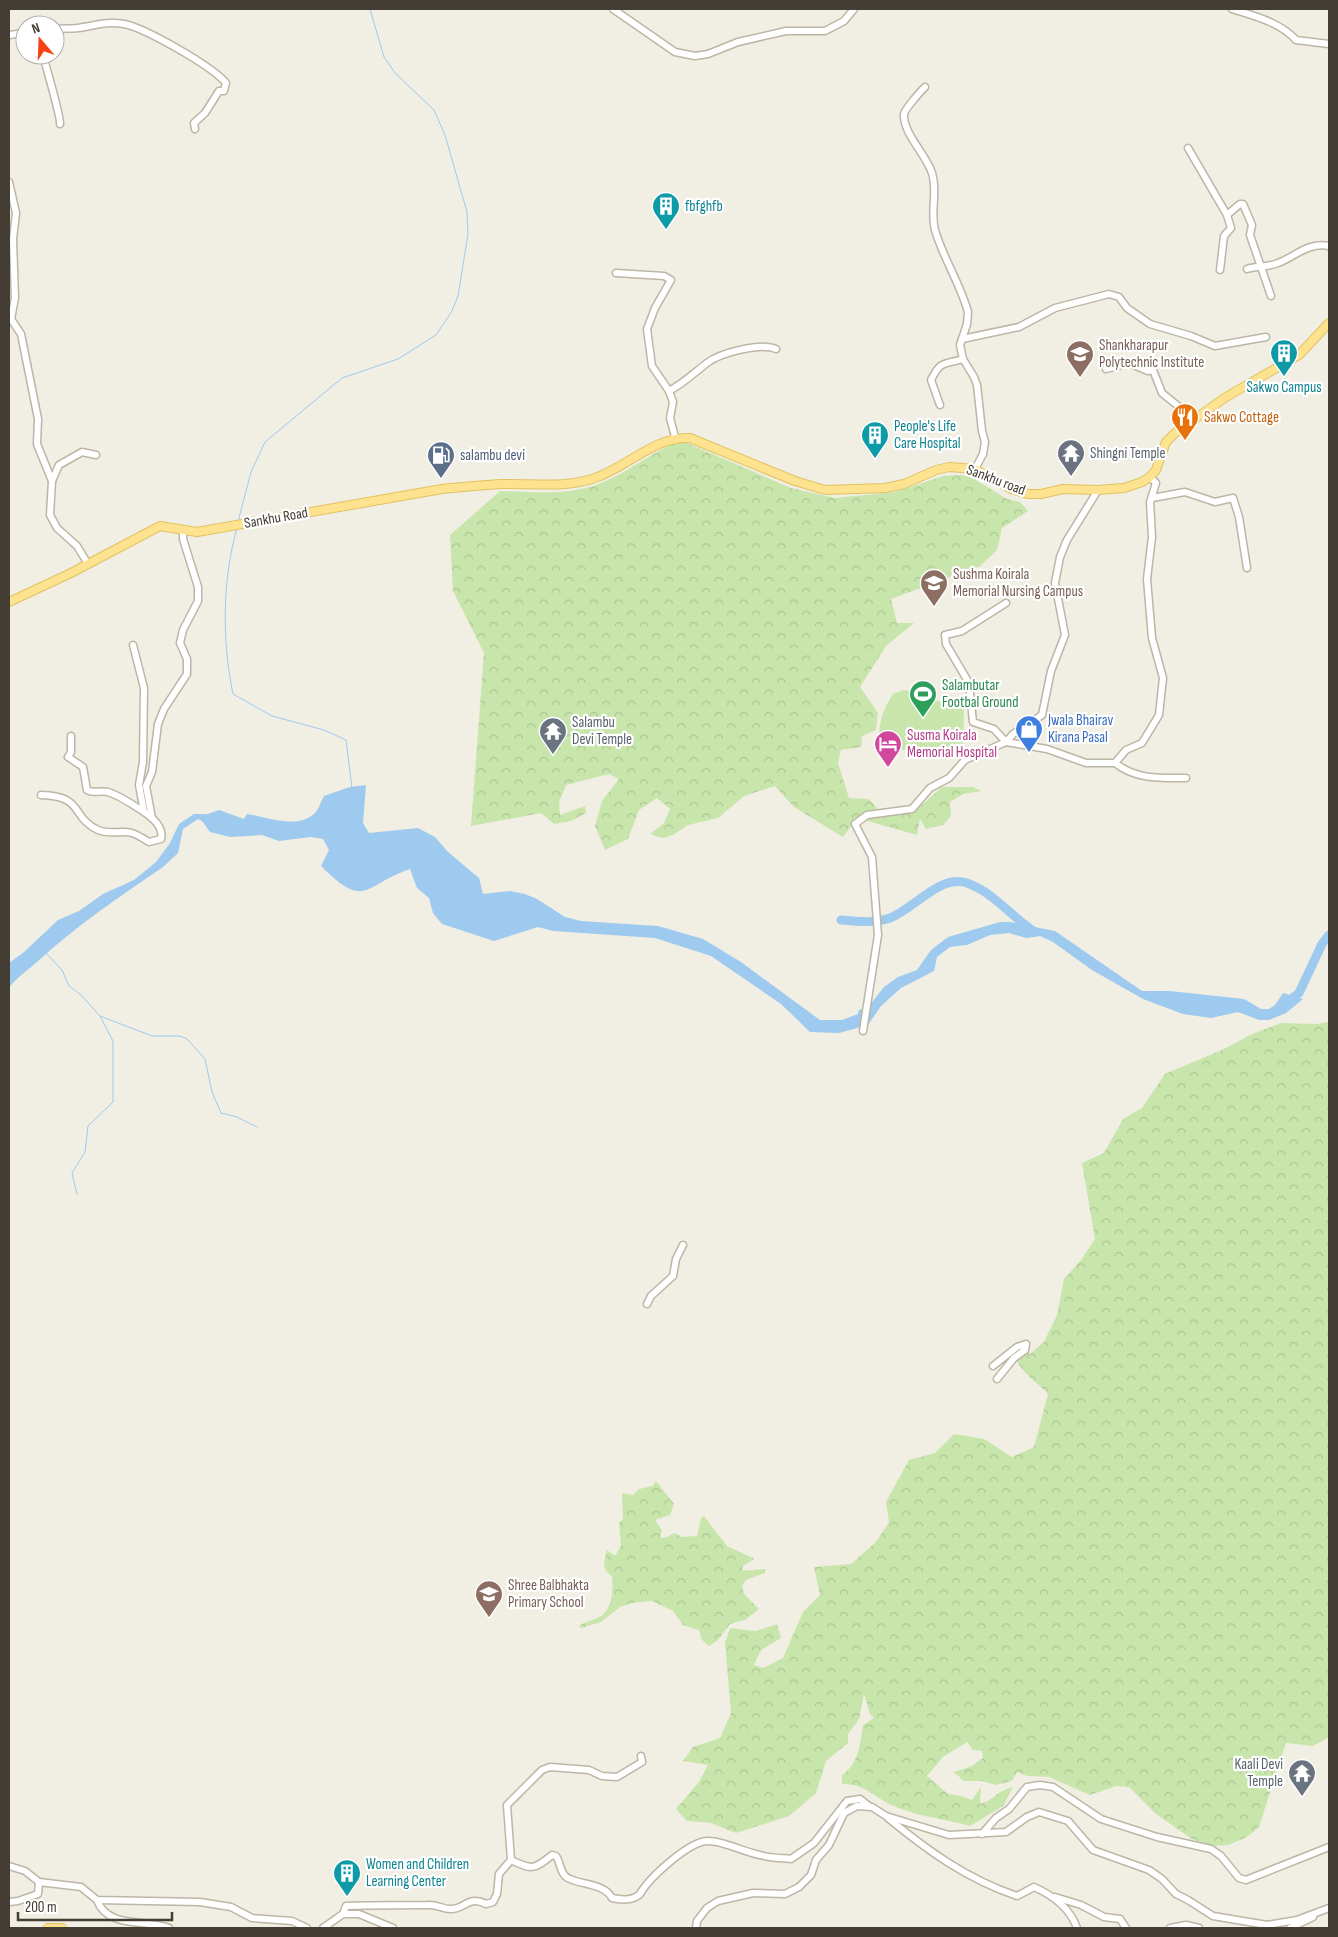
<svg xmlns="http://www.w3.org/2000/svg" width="1338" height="1937" font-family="'Sofia Sans Condensed',sans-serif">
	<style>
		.grass { fill: #c8e6ab }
		.forest { fill: url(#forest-crowns) }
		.water { fill: #9ecaef }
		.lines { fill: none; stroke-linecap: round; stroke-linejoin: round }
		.stream { stroke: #9ecaef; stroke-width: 1 }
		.river { stroke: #9ecaef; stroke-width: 9 }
		.minor-casing { stroke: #bcb6a6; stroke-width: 9 }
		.major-casing { stroke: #e2c160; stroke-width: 10 }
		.minor { stroke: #fff; stroke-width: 6 }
		.major { stroke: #fde390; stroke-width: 8 }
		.labels { text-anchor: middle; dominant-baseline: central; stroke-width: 4.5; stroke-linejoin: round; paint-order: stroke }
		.culture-label { font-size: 15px; fill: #0d838f; stroke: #fff; text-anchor: start }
		.education-label { font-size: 15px; fill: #785e54; stroke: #fff; text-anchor: start }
		.food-label { font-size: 15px; fill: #c56008; stroke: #fff; text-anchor: start }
		.worship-label { font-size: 15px; fill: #5b616d; stroke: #fff; text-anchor: start }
		.service-label { font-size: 15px; fill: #4e5e75; stroke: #fff; text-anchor: start }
		.street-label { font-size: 15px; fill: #433d33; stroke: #fff }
		.leisure-label { font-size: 15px; fill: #27864d; stroke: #fff; text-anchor: start }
		.shop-label { font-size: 15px; fill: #366cbe; stroke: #fff; text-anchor: start }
		.hotel-label { font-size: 15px; fill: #b23c85; stroke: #fff; text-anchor: start }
	</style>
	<defs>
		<pattern id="forest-crowns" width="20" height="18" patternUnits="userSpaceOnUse" patternTransform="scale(1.25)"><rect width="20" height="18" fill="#c8e6ab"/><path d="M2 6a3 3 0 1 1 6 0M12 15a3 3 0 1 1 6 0" fill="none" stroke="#adc694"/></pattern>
	</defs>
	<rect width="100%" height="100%" fill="#f1eee3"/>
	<path class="grass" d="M904 690 915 692 919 697 956 705 964 708 963 752 883 749C874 732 883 709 893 694Z"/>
	<g class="forest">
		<path d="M678 442 687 443 791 488 835 498 895 492 943 476 961 475 971 477 1007 499 1020 502 1028 511 1002 528 997 550 980 566 891 599 897 623H914L886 646 860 687 878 713 876 730 862 736 861 747 841 750 838 763 849 798 869 799 883 815 915 811 942 787H973L981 791 963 794 950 802 951 816 943 825 926 829 920 819 917 835 857 818 843 837 794 807 775 786 744 796 718 818 688 825 673 835 663 838 650 834 664 823 670 809 657 798 639 810 628 839 605 850 595 826 602 801 619 779 609 774 566 785 559 802 560 815 585 806 586 813 571 821 554 824 541 813 471 826 484 653 453 591 450 535 500 491C538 492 575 497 610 479 634 468 654 451 678 442Z"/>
		<path d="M1329 1022V1737L1313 1746 1286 1743 1259 1827 1247 1837 1228 1845 1212 1846 1192 1839 1156 1814 1129 1787 1116 1786 1090 1795 1049 1777 1027 1776 1017 1772 1012 1781 996 1785 982 1781H964L954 1772 972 1766 983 1758 982 1751 973 1750 967 1742 943 1757 927 1776 948 1794 961 1796 972 1800 981 1787 980 1804C996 1799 996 1791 1013 1787L1003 1806 970 1826C942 1818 910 1816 884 1801 869 1792 860 1783 842 1784V1775C859 1763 860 1745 863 1725L874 1718 870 1714 864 1694 859 1719 848 1734V1743L826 1761 816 1793 789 1816 736 1833 711 1823 687 1821 676 1809 699 1782 708 1765 683 1761 693 1747 720 1738 731 1713 725 1643 730 1628 756 1631 777 1624 781 1638 761 1650 754 1665 763 1668 783 1658 803 1612 820 1595 814 1567 851 1564 876 1542 889 1522 886 1502 909 1460 935 1453 954 1434 984 1439 1012 1457 1034 1447 1048 1394C1039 1384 1020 1371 1016 1359L1027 1352 1030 1354 1044 1342 1057 1315 1064 1279 1081 1260 1095 1239 1082 1163 1104 1153 1123 1119 1142 1108 1165 1074 1224 1049 1252 1034 1281 1023 1316 1024Z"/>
		<path d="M656 1481 674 1504 670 1515 655 1520 662 1530 660 1538 667 1537 674 1533 682 1537 697 1536 701 1518 704 1516 727 1546 753 1558 754 1559 743 1566 742 1571 765 1569V1573L746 1580 742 1585 744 1594 759 1609 745 1620 730 1624 718 1640 709 1646 702 1640 699 1630 683 1625 673 1611 652 1601 632 1603 620 1607 601 1622 581 1628 579 1626C584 1622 591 1621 597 1618 613 1612 613 1591 612 1576 601 1569 604 1562 607 1550L615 1556 621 1546 619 1523 623 1519 622 1493 633 1495 639 1489 653 1486Z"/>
	</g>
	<path class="water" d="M366 785 363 823 369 833 418 828 435 837 448 852 479 878 483 894 510 891 525 894 537 899 565 917 581 921 658 926 703 939 741 962 820 1020H842L858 1014 859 1010 869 1006 884 987 898 977 917 970 931 950 948 937 1000 922H1010L1055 931 1142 991H1170L1244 999 1261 1009H1269L1275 1005 1283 993 1303 999 1286 1013 1269 1020H1259L1238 1012 1211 1018 1183 1014 1143 999 1092 970 1053 942 1040 936 1026 938 1009 933 990 935 967 945 950 947 937 957 934 971 901 988 881 1006 868 1025 839 1033 810 1032 781 1004 711 956 655 938 553 931 538 927 494 941 442 924 433 913 429 898 417 888 410 869C363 885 366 911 321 866L329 850 323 839 311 837 279 841 262 835 230 837 210 832 202 821 198 819 183 829 178 853 163 867C119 897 76 926 37 962 27 971 17 977 9 988V963L24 952 58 920 79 911 103 894 134 880 156 862 170 843 179 824 194 814H208L219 810 244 819 247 814C266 817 298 830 315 813 319 809 321 801 324 796L350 787Z"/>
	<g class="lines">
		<g class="stream">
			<polyline points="238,522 251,472 265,442 342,378 398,359 436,335 452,311 458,296 468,234 467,212 445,135 434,110 395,73 384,57 370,9"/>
			<path d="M237 528C222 581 222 641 233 694L272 716 324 730 346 740 352 788"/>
			<polyline points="45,952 62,970 69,986 81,995 100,1016 113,1041 113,1102 88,1126 85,1152 72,1173 77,1194"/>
			<polyline points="100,1016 152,1036 180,1036 187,1039 205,1059 212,1092 221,1113 237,1117 257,1127"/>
		</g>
		<g class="river">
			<path d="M841 920C858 921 873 924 890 918 915 908 940 874 967 883 995 893 1011 917 1035 932"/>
			<polyline points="1287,1002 1299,993 1322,944 1329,935"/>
		</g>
		<g class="minor-casing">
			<g id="minor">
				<polyline points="613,9 675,52 695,56 708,54 738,42 786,31 825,31 844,21 854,9"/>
				<path d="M1232 9C1254 16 1280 22 1296 40L1329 44"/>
				<path d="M55 29C63 28 71 29 78 28 94 26 107 21 124 24 145 28 212 66 226 83L224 91H219L205 113 194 123 195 129"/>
				<polyline points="9,35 25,33"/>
				<path d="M43 55C46 67 61 117 60 124"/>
				<path d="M925 87C920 92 905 109 904 114 903 134 926 154 932 173 938 192 930 210 935 230 943 258 960 283 968 312L967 324 960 345 963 359 974 377 977 385 982 431 985 442 983 454 975 469"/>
				<polyline points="1188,148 1227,215"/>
				<polyline points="9,182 16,213 13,239 15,298 11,319 21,334 38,419 37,444 52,481 50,515 57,528 77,546 88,564"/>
				<path d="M1247 269C1257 266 1269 267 1278 263 1295 257 1307 242 1329 246"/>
				<polyline points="1220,270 1224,236 1231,228 1227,215 1240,204 1243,204 1252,225 1250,235 1271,296"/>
				<polyline points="616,273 664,276 671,280 655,308 647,329 652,366 669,391 673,402 670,418 675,437"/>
				<polyline points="962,339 1019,327 1055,308 1109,294 1119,297 1127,308 1150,324 1191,336 1215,346 1266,337"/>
				<polyline points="1106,369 1129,363 1148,371 1153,370 1162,393 1178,406 1189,424"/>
				<path d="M669 391C684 383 694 373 707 363 720 353 761 342 776 349"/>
				<path d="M940 405 931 380C941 360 943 365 963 359"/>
				<polyline points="52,481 59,465 82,452 96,455"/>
				<polyline points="1152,498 1185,492 1215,502 1233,498 1239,517 1247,568"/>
				<polyline points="1006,603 962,631 945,635 946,644 969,683 973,722 994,729 1006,742 1047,749 1086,763 1115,763 1126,750 1142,743 1159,715 1163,678 1152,638 1147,579 1152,537 1150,502 1156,483 1150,477"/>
				<path d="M71 736V752L68 757 83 767 87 790C93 794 101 790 108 792 121 796 133 805 144 812"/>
				<path d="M1115 763C1136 780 1162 778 1186 778"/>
				<path d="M41 795C85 796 70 817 98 830 109 835 122 830 132 833 138 835 144 839 149 842L161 839C164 827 153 818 144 812L139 785 143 762 144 688 133 645"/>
				<polyline points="152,818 146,786 152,772 158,724 164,709 187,674 187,659 180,643 183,630 198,601 198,587 183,539 183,530"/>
				<polyline points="863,1031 878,935 872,857 855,824 867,815 912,809 930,788 949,778 965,760 1006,742 1013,734 1042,715 1051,671 1065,635 1055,583 1060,557 1067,540 1098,490"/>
				<polyline points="647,1304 651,1296 673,1276 676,1259 683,1245"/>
				<polyline points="993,1366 1017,1347 1026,1344 1025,1350 1014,1358 997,1379"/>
				<path d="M888 1818C928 1851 967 1879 1017 1896L1034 1887C1052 1895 1070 1908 1077 1928"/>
				<polyline points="982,1834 996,1818 1009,1809 1027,1787 1040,1785 1053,1787 1101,1819 1157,1837 1211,1849 1221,1856 1239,1878 1246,1880 1329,1847"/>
				<path d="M511 1860C532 1870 534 1870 552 1855L556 1856C561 1863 560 1876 570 1879 583 1885 605 1884 612 1898 622 1900 632 1901 640 1894 649 1878 689 1841 708 1841 724 1841 744 1852 760 1855 770 1858 781 1858 791 1859L814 1843 847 1801 860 1799 869 1806"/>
				<polyline points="9,1866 25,1871 39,1882"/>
				<polyline points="1055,1897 1081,1905 1104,1917 1120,1919 1126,1928"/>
				<path d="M97 1900C107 1929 147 1919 169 1928"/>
				<polyline points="9,1902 18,1901 38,1894 39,1882 81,1887 97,1900 200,1902 231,1907 252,1918 292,1921 307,1928"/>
				<path d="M343 1914 346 1906C374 1905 401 1905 428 1905 435 1904 443 1909 450 1909 465 1910 467 1895 486 1904L493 1902 497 1894 499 1874 511 1860 507 1805 542 1770 550 1767 589 1770 602 1776 617 1777 642 1762 641 1756"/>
				<polyline points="323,1928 343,1914 359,1914 393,1928"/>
				<polyline points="696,1928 697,1921 707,1908 718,1901 753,1893 785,1894 799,1887 811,1875 816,1860 829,1845 844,1813 857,1806 872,1807 886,1816 949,1835 1006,1832 1027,1817 1039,1812 1068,1821 1093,1850 1149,1870 1162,1879 1176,1894 1188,1900 1213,1916 1267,1925 1297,1920 1329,1908"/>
				<polyline points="1170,1928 1186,1925 1199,1928"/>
				<polyline points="1290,1928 1313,1917"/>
			</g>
		</g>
		<g class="major-casing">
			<g id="major">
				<path d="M9 602 71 573 160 526 197 532 442 489C462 487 482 485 502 484 534 483 570 489 600 476 630 464 657 436 690 438L795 481 825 490 885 488 904 484 936 470 949 467 975 469 1011 489 1028 494H1041L1063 489 1098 490 1124 488 1142 482 1150 477 1156 470 1166 442 1175 433 1226 397 1299 355 1329 323"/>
				<polyline points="48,1928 62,1928"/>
			</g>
		</g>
		<use href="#minor" class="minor"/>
		<use href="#major" class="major"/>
	</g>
	<defs>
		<g id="building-pin" transform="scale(1.4375)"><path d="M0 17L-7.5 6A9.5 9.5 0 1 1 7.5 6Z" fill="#0f9aa8" stroke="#fff"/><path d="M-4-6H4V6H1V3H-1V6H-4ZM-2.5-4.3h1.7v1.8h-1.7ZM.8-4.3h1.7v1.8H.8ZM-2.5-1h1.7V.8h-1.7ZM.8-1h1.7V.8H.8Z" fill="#fff"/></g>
		<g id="university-pin" transform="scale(1.4375)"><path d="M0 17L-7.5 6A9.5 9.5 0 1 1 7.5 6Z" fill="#8d6e63" stroke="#fff"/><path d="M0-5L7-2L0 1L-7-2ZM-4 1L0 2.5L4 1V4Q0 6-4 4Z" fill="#fff"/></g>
		<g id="restaurant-pin" transform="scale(1.4375)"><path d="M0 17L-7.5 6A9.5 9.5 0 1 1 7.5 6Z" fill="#e8710a" stroke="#fff"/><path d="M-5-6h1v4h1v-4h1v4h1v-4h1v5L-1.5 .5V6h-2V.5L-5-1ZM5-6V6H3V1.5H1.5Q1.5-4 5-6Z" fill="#fff"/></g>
		<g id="temple-pin" transform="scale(1.4375)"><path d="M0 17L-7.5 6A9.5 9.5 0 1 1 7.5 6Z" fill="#6b7280" stroke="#fff"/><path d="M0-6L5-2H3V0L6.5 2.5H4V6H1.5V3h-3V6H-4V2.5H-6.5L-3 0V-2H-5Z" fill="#fff"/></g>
		<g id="fuel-pin" transform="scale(1.4375)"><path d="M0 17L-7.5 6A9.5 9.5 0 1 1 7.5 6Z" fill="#5c6f8a" stroke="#fff"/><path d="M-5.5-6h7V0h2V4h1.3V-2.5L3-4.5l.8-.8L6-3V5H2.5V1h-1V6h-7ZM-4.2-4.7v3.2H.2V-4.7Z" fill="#fff"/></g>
		<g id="stadium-pin" transform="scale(1.4375)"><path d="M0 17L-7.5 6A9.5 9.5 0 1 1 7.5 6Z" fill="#2e9e5b" stroke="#fff"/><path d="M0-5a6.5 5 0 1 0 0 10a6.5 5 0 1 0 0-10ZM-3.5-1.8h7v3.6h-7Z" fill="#fff"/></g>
		<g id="shop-pin" transform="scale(1.4375)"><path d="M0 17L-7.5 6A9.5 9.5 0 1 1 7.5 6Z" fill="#3f7fe0" stroke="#fff"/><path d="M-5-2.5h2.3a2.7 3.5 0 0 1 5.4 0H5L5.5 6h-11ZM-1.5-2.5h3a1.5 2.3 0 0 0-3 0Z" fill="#fff"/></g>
		<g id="hotel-pin" transform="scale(1.4375)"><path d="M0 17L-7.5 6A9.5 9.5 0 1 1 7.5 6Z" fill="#d1479c" stroke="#fff"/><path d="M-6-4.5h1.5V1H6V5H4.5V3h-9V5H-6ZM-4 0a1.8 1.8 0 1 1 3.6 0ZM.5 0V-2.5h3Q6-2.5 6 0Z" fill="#fff"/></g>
		<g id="school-pin" transform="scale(1.4375)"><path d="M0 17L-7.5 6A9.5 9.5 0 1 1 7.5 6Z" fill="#8d6e63" stroke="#fff"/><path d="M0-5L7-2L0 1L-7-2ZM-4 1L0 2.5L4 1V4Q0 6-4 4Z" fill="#fff"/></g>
	</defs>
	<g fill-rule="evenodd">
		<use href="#building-pin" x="666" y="206"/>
		<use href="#building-pin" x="1284" y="353"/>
		<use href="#university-pin" x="1080" y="354"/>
		<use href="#restaurant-pin" x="1185" y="417"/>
		<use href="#building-pin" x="875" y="435"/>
		<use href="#temple-pin" x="1071" y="453"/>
		<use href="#fuel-pin" x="441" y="455"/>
		<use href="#university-pin" x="934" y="583"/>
		<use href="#stadium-pin" x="923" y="694"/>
		<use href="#shop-pin" x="1029" y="729"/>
		<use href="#temple-pin" x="553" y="731"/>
		<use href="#hotel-pin" x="888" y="744"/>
		<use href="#school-pin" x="489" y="1594"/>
		<use href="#temple-pin" x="1302" y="1773"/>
		<use href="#building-pin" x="347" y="1873"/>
	</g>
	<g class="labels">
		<g class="culture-label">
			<text x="685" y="206">fbfghfb</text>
			<text x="1284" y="387" text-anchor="middle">Sakwo Campus</text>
			<text x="894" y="426">People's Life<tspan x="894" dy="17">Care Hospital</tspan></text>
			<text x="366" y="1864">Women and Children<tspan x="366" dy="17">Learning Center</tspan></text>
		</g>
		<g class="education-label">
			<text x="1099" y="345">Shankharapur<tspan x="1099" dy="17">Polytechnic Institute</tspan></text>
			<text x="953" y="574">Sushma Koirala<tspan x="953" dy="17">Memorial Nursing Campus</tspan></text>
			<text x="508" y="1585">Shree Balbhakta<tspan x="508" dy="17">Primary School</tspan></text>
		</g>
		<g class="food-label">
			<text x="1204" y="417">Sakwo Cottage</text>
		</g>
		<g class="worship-label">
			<text x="1090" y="453">Shingni Temple</text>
			<text x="572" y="722">Salambu<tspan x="572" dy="17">Devi Temple</tspan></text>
			<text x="1283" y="1764" text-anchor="end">Kaali Devi<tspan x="1283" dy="17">Temple</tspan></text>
		</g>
		<g class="service-label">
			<text x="460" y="455">salambu devi</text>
		</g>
		<g class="street-label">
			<text transform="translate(996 480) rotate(21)">Sankhu road</text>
			<text transform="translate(276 518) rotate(-10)">Sankhu Road</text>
		</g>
		<g class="leisure-label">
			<text x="942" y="685">Salambutar<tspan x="942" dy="17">Footbal Ground</tspan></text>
		</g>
		<g class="shop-label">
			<text x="1048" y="720">Jwala Bhairav<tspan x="1048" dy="17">Kirana Pasal</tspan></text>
		</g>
		<g class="hotel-label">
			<text x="907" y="735">Susma Koirala<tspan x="907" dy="17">Memorial Hospital</tspan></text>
		</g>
	</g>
	<rect width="1338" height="1937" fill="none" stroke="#433d33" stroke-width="20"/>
	<g transform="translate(40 40) rotate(341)"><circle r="24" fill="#ffffff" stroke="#b4b1ad"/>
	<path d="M0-4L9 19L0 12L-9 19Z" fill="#f84113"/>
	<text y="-8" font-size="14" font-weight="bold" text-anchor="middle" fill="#433d33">N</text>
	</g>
	<path d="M18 1912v8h154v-8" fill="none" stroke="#433d33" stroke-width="2.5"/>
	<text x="25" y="1912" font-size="15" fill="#433d33" stroke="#ffffff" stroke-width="4" paint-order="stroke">200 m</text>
</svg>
